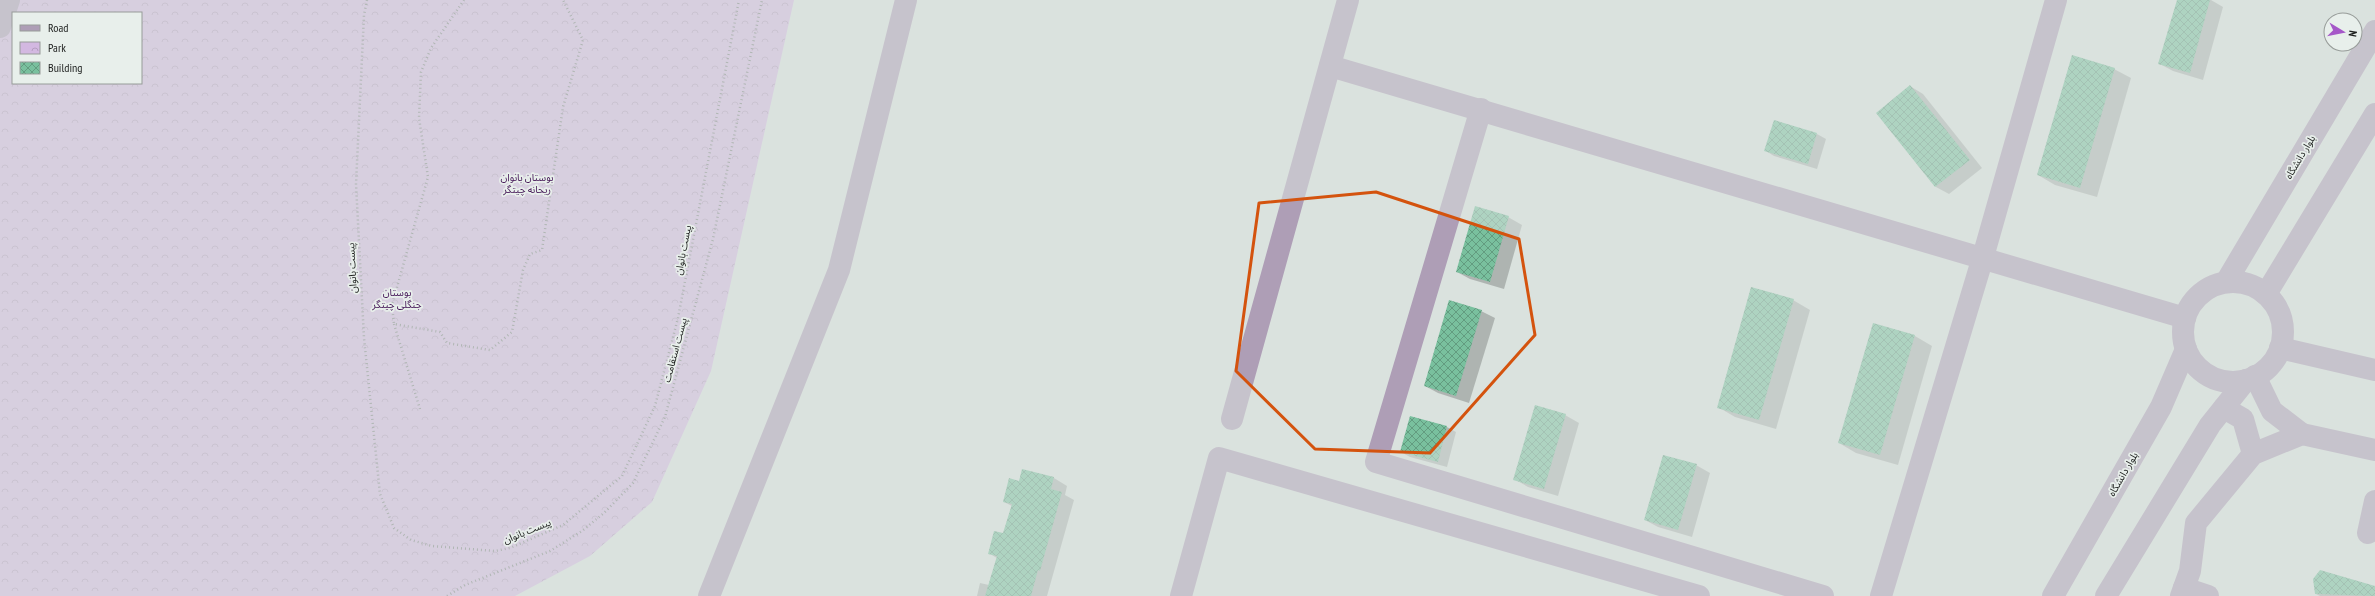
<svg xmlns="http://www.w3.org/2000/svg" width="2375" height="596" font-family="'PT Sans Narrow','Noto Sans Arabic',sans-serif">
	<style>
		.park { fill: url(#park-crowns); fill-rule: evenodd }
		.shadow { fill: #0003 }
		.building { fill: url(#building-cross-hatch) }
		.lines { fill: none; stroke-linecap: round; stroke-linejoin: round }
		.path { stroke: #7d8280; stroke-width: 2.5; stroke-dasharray: 1 3; stroke-linecap: butt }
		.minor { stroke: #ae9eb6; stroke-width: 22 }
		.marked { fill: none; stroke: #d4530e; stroke-width: 3; stroke-linejoin: round }
		.labels { text-anchor: middle; dominant-baseline: central; stroke-width: 3.5; stroke-linejoin: round; paint-order: stroke }
		.street-label { font-size: 10px; fill: #1e201f; stroke: #e8efeb }
		.park-label { font-size: 10px; fill: #421355; stroke: #e8efeb }
	</style>
	<defs>
		<pattern id="park-crowns" width="20" height="18" patternUnits="userSpaceOnUse"><rect width="20" height="18" fill="#d3b8e1"/><path d="M2 6a3 3 0 1 1 6 0M12 15a3 3 0 1 1 6 0" fill="none" stroke="#b59ec1"/></pattern>
		<pattern id="building-cross-hatch" width="8" height="8" patternUnits="userSpaceOnUse"><rect width="8" height="8" fill="#79c09e"/><path d="M0 0l8 8M0 8l8-8" fill="none" stroke="#639c80"/></pattern>
	</defs>
	<rect width="100%" height="100%" fill="#dae2de"/>
	<path class="park" d="M0 0H794L711 371 652 502 590 556 515 596H0ZM13 13H141V83H13Z"/>
	<g class="shadow">
		<polygon points="2178,0 2211,0 2223,7 2203,80 2173,71 2160,64"/>
		<polygon points="2114,69 2131,78 2097,197 2055,185 2038,175"/>
		<polygon points="1910,86 1923,94 1982,168 1949,194 1936,187 1877,113"/>
		<polygon points="1817,134 1826,139 1817,169 1774,156 1766,151"/>
		<polygon points="1508,217 1522,225 1504,289 1470,279 1457,272"/>
		<polygon points="1793,300 1810,310 1776,429 1735,417 1718,407"/>
		<polygon points="1481,311 1495,318 1469,403 1438,393 1425,386"/>
		<polygon points="1874,324 1915,336 1932,346 1898,465 1856,453 1839,443"/>
		<polygon points="1565,415 1579,423 1558,496 1528,487 1514,479"/>
		<polygon points="1410,417 1447,427 1456,432 1447,467 1410,457 1401,452"/>
		<polygon points="1696,465 1710,473 1692,537 1658,527 1645,520"/>
		<polygon points="1023,470 1054,478 1067,486 1065,495 1074,500 1047,596 977,596 980,583 989,585 997,558 990,554 1004,534 1012,506 1004,502 1020,482"/>
		<polygon points="2375,587 2375,596 2320,596 2316,594"/>
	</g>
	<g class="building">
		<polygon points="2177,0 2210,0 2190,73 2158,64"/>
		<polygon points="2072,55 2115,68 2080,188 2037,175"/>
		<polygon points="1910,85 1970,160 1935,187 1876,113"/>
		<polygon points="1774,120 1817,133 1808,164 1764,151"/>
		<polygon points="1475,206 1509,216 1490,282 1456,272"/>
		<polygon points="1751,287 1794,299 1759,420 1717,408"/>
		<polygon points="1449,300 1482,310 1456,396 1424,386"/>
		<polygon points="1873,323 1915,335 1880,455 1838,443"/>
		<polygon points="1535,405 1566,414 1544,489 1513,480"/>
		<polygon points="1410,416 1447,426 1438,462 1400,452"/>
		<polygon points="1663,455 1697,464 1678,530 1644,520"/>
		<polygon points="1022,469 1054,477 1051,489 1062,492 1040,571 1038,570 1031,596 985,596 997,556 988,554 994,531 1003,533 1012,504 1003,502 1009,478 1019,481"/>
		<polygon points="2320,570 2375,586 2375,596 2315,594 2313,579"/>
	</g>
	<g class="lines">
		<g class="path">
			<polyline points="367,0 364,15 356,184 364,338 380,494 394,528 411,540 432,546 495,551 510,548 563,525 622,476 655,406 678,318 739,0"/>
			<polyline points="464,0 431,48 421,72 419,118 428,177 392,305 394,324 440,332 447,343 490,350 512,332 523,270 530,254 542,250 563,107 583,40 563,0"/>
			<polyline points="394,324 420,409"/>
			<polyline points="447,596 465,585 550,551 582,531 604,513 633,483 665,417 713,239 762,0"/>
		</g>
		<g class="minor">
			<polyline points="0,27 9,0"/>
			<polyline points="1330,66 2185,318"/>
			<polyline points="1481,109 1376,462 1823,596"/>
			<polyline points="2226,282 2375,31"/>
			<circle cx="2233" cy="332" r="50"/>
			<polyline points="2266,294 2375,114"/>
			<polyline points="2280,348 2375,370"/>
			<polyline points="2255,376 2272,411 2302,434"/>
			<polyline points="2224,408 2243,419 2253,454"/>
			<polyline points="1232,419 1348,0"/>
			<polyline points="2368,533 2375,501"/>
			<polyline points="2184,588 2208,596"/>
			<polyline points="709,596 839,270 906,0"/>
			<polyline points="1181,596 1219,458 1699,596"/>
			<polyline points="1881,596 1983,257 2056,0"/>
			<polyline points="2053,596 2161,407 2186,349"/>
			<polyline points="2106,596 2210,425 2246,380"/>
			<polyline points="2181,596 2190,571 2196,523 2253,454 2302,434 2375,450"/>
		</g>
	</g>
	<path d="M0 0H2375V596H0ZM1376 192 1519 239 1535 335 1430 453 1315 449 1236 371 1259 203Z" fill="#dae2de" fill-opacity=".55" fill-rule="evenodd"/>
	<path class="marked" d="M1376 192 1519 239 1535 335 1430 453 1315 449 1236 371 1259 203Z"/>
	<g class="labels">
		<g class="street-label">
			<text transform="translate(2300 157) rotate(-59)">بلوار دانشگاه</text>
			<text transform="translate(683 250) rotate(-79)">پیست بانوان</text>
			<text transform="translate(352 268) rotate(-93)">پیست بانوان</text>
			<text transform="translate(675 350) rotate(-75)">پیست استقامت</text>
			<text transform="translate(2123 474) rotate(-60)">بلوار دانشگاه</text>
			<text transform="translate(527 531) rotate(-22)">پیست بانوان</text>
		</g>
		<g class="park-label">
			<text x="527" y="177">بوستان بانوان<tspan x="527" dy="12">ریحانه چیتگر</tspan></text>
			<text x="397" y="292">بوستان<tspan x="397" dy="12">جنگلی چیتگر</tspan></text>
		</g>
	</g>
	<rect x="12" y="12" width="130" height="72" fill="#e8efeb" stroke="#979c99"/>
	<rect x="20" y="25" width="20" height="6" fill="#ae9eb6" stroke="#979c99"/>
	<text x="48" y="32" font-size="12" fill="#1e201f">Road</text>
	<rect x="20" y="42" width="20" height="12" fill="url(#park-crowns)" stroke="#979c99"/>
	<text x="48" y="52" font-size="12" fill="#1e201f">Park</text>
	<rect x="20" y="62" width="20" height="12" fill="url(#building-cross-hatch)" stroke="#979c99"/>
	<text x="48" y="72" font-size="12" fill="#1e201f">Building</text>
	<g transform="translate(2343 32) rotate(100)"><circle r="19" fill="#e8efeb" stroke="#979c99"/>
	<path d="M0-3L7 15L0 10L-7 15Z" fill="#a557c8"/>
	<text y="-6" font-size="11" font-weight="bold" text-anchor="middle" fill="#1e201f">N</text>
	</g>
</svg>
